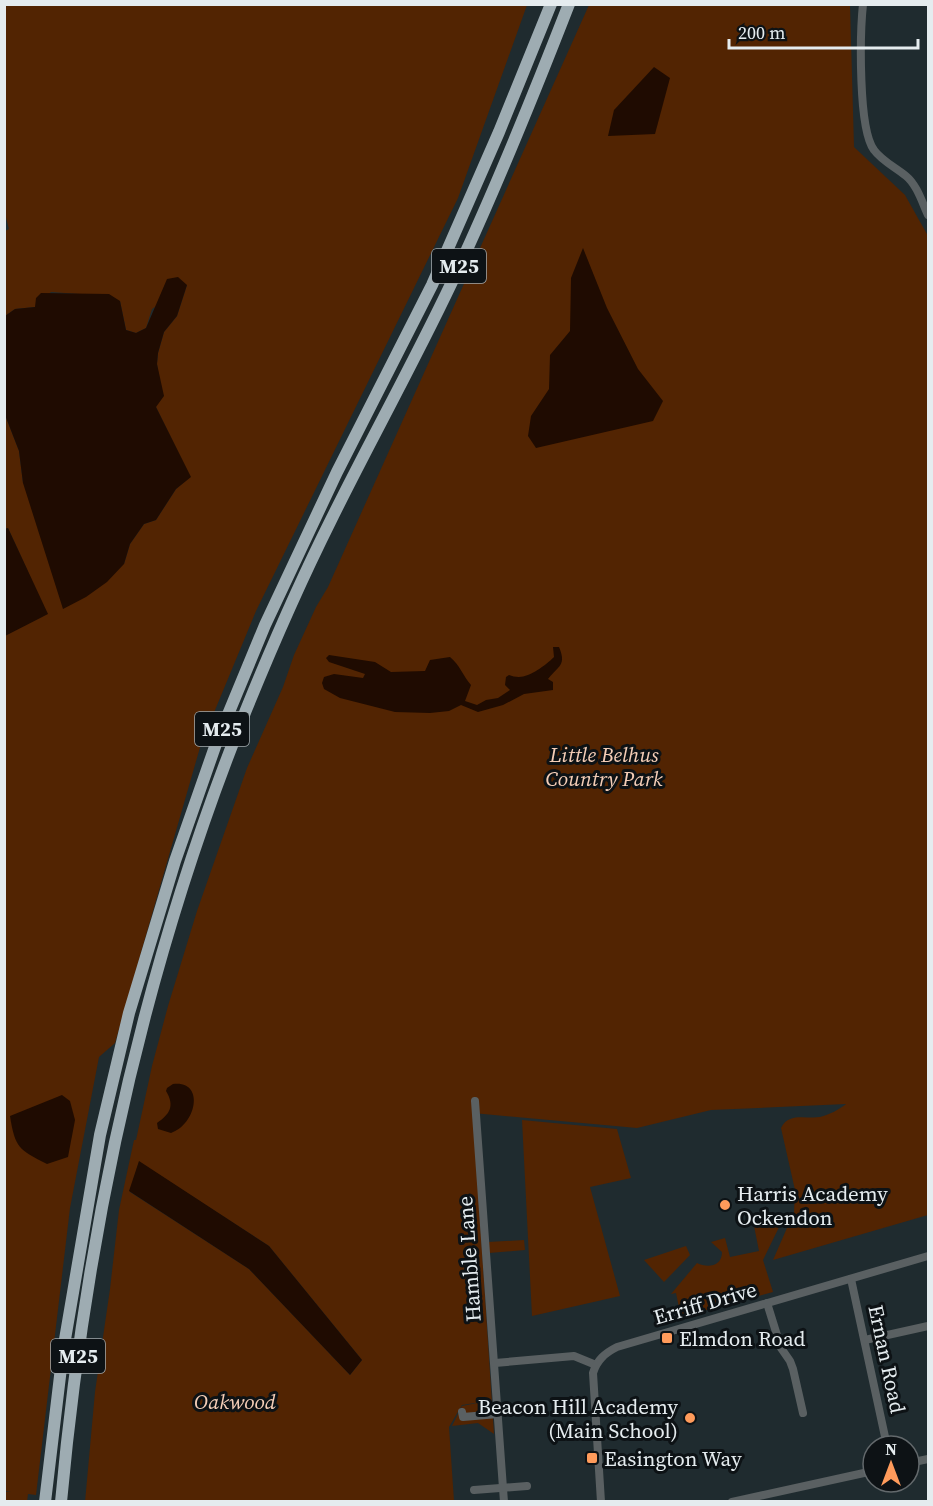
<svg xmlns="http://www.w3.org/2000/svg" width="933" height="1506" font-family="'Source Serif 4',serif">
	<style>
		.green { fill: #522402; fill-rule: evenodd }
		.water { fill: #1f0b01 }
		.lines { fill: none; stroke-linecap: round; stroke-linejoin: round }
		.minor { stroke: #5a6062; stroke-width: 8 }
		.highway { stroke: #9eacb2; stroke-width: 12 }
		.poi-dot { fill: #ff9b5b; stroke: #0d1215; stroke-width: 2 }
		.labels { text-anchor: middle; dominant-baseline: central; stroke-width: 6; stroke-linejoin: round; paint-order: stroke }
		.shield { fill: #0d1215; stroke: #a4abae; stroke-width: 1.5 }
		.shield-label { font-size: 20px; font-weight: bold; fill: #e5ecef }
		.park-label { font-size: 21px; font-style: italic; fill: #f5ceb7; stroke: #0d1215 }
		.poi-label { font-size: 21px; fill: #e5ecef; stroke: #0d1215; text-anchor: start }
		.street-label { font-size: 21px; fill: #e5ecef; stroke: #0d1215 }
	</style>
	<rect width="100%" height="100%" fill="#1f2b2f"/>
	<g class="green">
		<polygon points="4,5 527,5 458,198 256,611 201,744 115,1043 99,1057 70,1208 36,1495 28,1494 27,1502 4,1501 5,1492 11,1492 4,1491 4,636 47,614 8,528 5,529 5,415 19,451 23,483 124,564 130,544 144,524 156,520 176,489 190,477 156,407 159,378 157,364 158,353 164,332 177,316 187,285 152,309 146,328 136,333 126,330 120,301 79,294 51,292 35,307 15,309 5,316 5,231 9,229 4,210"/>
		<path d="M589 5H850L854 147 905 195 928 236V1215L773 1260 794 1212 795 1190 781 1128C788 1112 806 1119 820 1117 829 1115 840 1109 846 1104L711 1110 637 1128 473 1113 494 1434 478 1423 452 1426 462 1406 487 1401 462 1405 449 1427 454 1501 85 1502 95 1392 110 1289 119 1210 134 1140H136L152 1066 168 1006 197 911 247 768 283 687 294 655 316 607 328 587ZM139 1162 269 1246 362 1360 350 1375 249 1269 130 1192Z"/>
		<polygon points="522,1120 617,1129 631,1178 590,1187 620,1296 532,1316"/>
		<path d="M783 1219 763 1260 773 1292 681 1317 676 1293 671 1294 697 1263C707 1268 722 1267 722 1252L711 1242 725 1238 730 1257 759 1251 754 1226Z"/>
		<polygon points="524,1240 525,1250 489,1253 488,1242"/>
		<polygon points="686,1246 690,1255 664,1282 644,1260"/>
	</g>
	<g class="water">
		<polygon points="654,67 670,78 655,134 608,136 614,110"/>
		<polygon points="583,248 607,308 638,369 663,401 653,421 536,448 528,436 531,416 549,389 550,355 570,331 571,278"/>
		<polygon points="178,277 187,285 177,316 164,332 158,353 157,364 164,396 156,407 191,477 176,489 156,520 144,524 130,544 124,564 107,582 86,597 63,609 23,483 19,451 5,415 5,316 15,309 35,307 36,298 41,293 109,294 120,301 126,330 136,333 146,328 167,279"/>
		<polygon points="8,528 48,614 5,636 4,529"/>
		<path d="M553 647H559C567 666 558 666 548 679L553 682V690L524 694 503 705 478 712 461 705 449 711 430 713 395 712 340 698 324 689 322 683 324 677 334 674 363 678 365 674 329 662 326 658 329 655 375 662 391 672 425 671 430 660 450 657C460 665 463 676 471 685L465 701 477 705 486 700 498 698 510 690 505 685 506 677 509 675C512 676 515 677 519 677 530 677 546 665 554 657Z"/>
		<path d="M173 1084C205 1080 197 1124 171 1133L158 1129 157 1123C170 1114 175 1106 166 1091L167 1088Z"/>
		<path d="M62 1095 70 1101 75 1120 68 1157 47 1164C19 1150 15 1148 10 1116Z"/>
		<polygon points="139,1161 269,1246 362,1360 350,1375 249,1269 129,1191"/>
	</g>
	<g class="lines">
		<g class="minor">
			<path d="M863 4C860 33 858 129 874 150 882 161 895 167 906 176 917 185 922 202 928 215"/>
			<polyline points="475,1101 504,1502"/>
			<polyline points="851,1279 887,1446"/>
			<polyline points="767,1303 781,1348 790,1361 793,1369 803,1413"/>
			<polyline points="865,1340 928,1326"/>
			<polyline points="495,1363 574,1356 596,1365"/>
			<polyline points="462,1412 463,1417 498,1414"/>
			<polyline points="909,1463 928,1459"/>
			<polyline points="474,1490 527,1486"/>
			<path d="M601 1502 593 1373C597 1360 605 1353 617 1347L928 1256"/>
			<polyline points="732,1502 873,1471"/>
		</g>
		<g class="highway">
			<polyline points="45,1502 63,1351 100,1135 129,1013 175,861 217,741 265,625 337,472 432,285 499,132 551,4"/>
			<path d="M61 1502C86 1230 144 963 246 710 272 646 300 582 331 520 370 441 413 364 451 284 494 193 532 99 569 4"/>
		</g>
	</g>
	<g class="poi-dot">
		<circle cx="725" cy="1205" r="6"/>
		<rect x="661" y="1332" width="12" height="12" rx="3"/>
		<circle cx="690" cy="1418" r="6"/>
		<rect x="586" y="1452" width="12" height="12" rx="3"/>
	</g>
	<g class="labels">
		<g class="shield">
			<rect x="432" y="249" width="54" height="34" rx="4.5"/>
			<rect x="195" y="712" width="54" height="34" rx="4.5"/>
			<rect x="51" y="1339" width="54" height="34" rx="4.5"/>
		</g>
		<g class="shield-label">
			<text x="459" y="266">M25</text>
			<text x="222" y="729">M25</text>
			<text x="78" y="1356">M25</text>
		</g>
		<g class="park-label">
			<text x="604" y="754">Little Belhus<tspan x="604" dy="24">Country Park</tspan></text>
			<text x="235" y="1401">Oakwood</text>
		</g>
		<g class="poi-label">
			<text x="737" y="1193">Harris Academy<tspan x="737" dy="24">Ockendon</tspan></text>
			<text x="679" y="1338">Elmdon Road</text>
			<text x="678" y="1406" text-anchor="end">Beacon Hill Academy<tspan x="678" dy="24">(Main School)</tspan></text>
			<text x="604" y="1458">Easington Way</text>
		</g>
		<g class="street-label">
			<text transform="translate(469 1259) rotate(-94)">Hamble Lane</text>
			<text transform="translate(705 1303) rotate(-16)">Erriff Drive</text>
			<text transform="translate(887 1359) rotate(78)">Ernan Road</text>
		</g>
	</g>
	<rect width="933" height="1506" fill="none" stroke="#e5ecef" stroke-width="12"/>
	<g transform="translate(891 1464)"><circle r="28" fill="#0d1215" stroke="#63696c" stroke-width="1.5"/>
	<path d="M0-4.5L10 22L0 15L-10 22Z" fill="#ff9b5b"/>
	<text y="-9" font-size="16" font-weight="bold" text-anchor="middle" fill="#e5ecef">N</text>
	</g>
	<path d="M729 39v9h189v-9" fill="none" stroke="#e5ecef" stroke-width="3"/>
	<text x="738" y="39" font-size="18" fill="#e5ecef" stroke="#0d1215" stroke-width="4.5" paint-order="stroke">200 m</text>
</svg>
